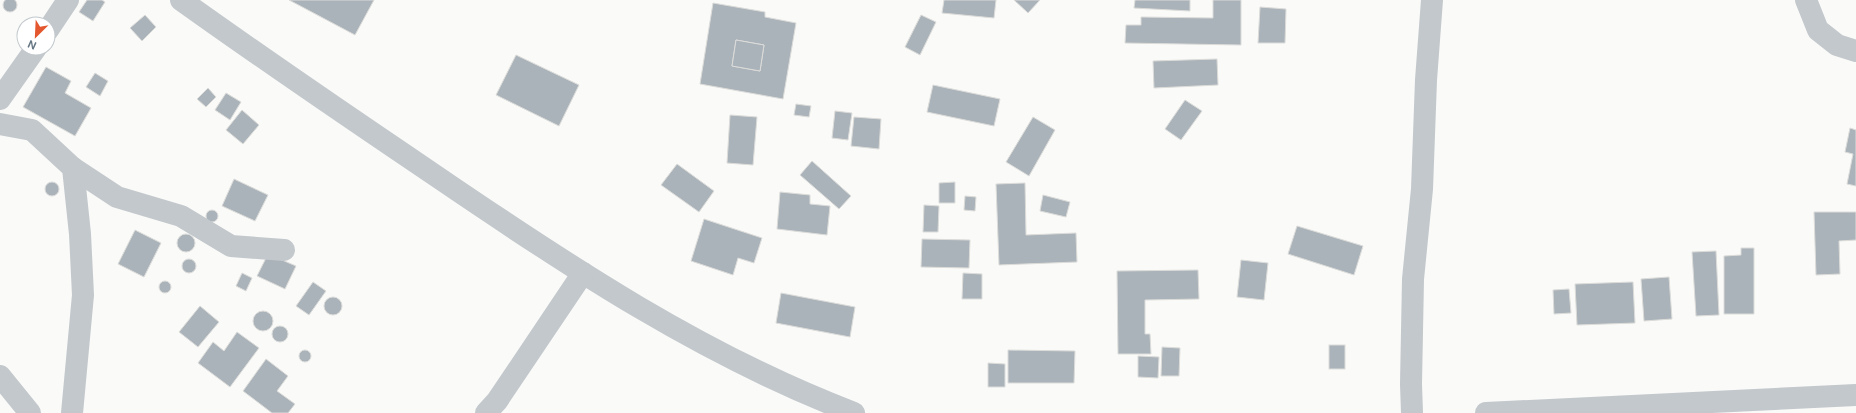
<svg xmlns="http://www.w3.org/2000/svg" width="1856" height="413" font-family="'DM Sans',sans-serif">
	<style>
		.building { fill: #aab3b9; stroke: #dcdcda; fill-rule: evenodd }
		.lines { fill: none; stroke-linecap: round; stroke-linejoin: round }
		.minor { stroke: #c3c8cc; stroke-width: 22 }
	</style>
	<rect width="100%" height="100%" fill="#fafaf8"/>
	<g class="building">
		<circle cx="10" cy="5" r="7"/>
		<polygon points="87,0 102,0 105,2 93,21 79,12"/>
		<polygon points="289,0 374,0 355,35"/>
		<polygon points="944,0 996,0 994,18 942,13"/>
		<polygon points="1014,0 1040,0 1028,13"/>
		<polygon points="1135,0 1190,0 1190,11 1134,8"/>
		<polygon points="1213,0 1241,0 1241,45 1125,43 1126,25 1141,25 1141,17 1213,18"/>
		<path d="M713 3 765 12V17L796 23 783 99 700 84ZM736 40 764 45 760 71 732 66Z"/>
		<polygon points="1260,7 1286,9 1285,43 1258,43"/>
		<polygon points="145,15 156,27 142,41 130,28"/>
		<polygon points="921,15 936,22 920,55 905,47"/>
		<polygon points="736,40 764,45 760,71 732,66"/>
		<polygon points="516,55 579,85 559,126 496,95"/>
		<polygon points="1217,59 1218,85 1154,88 1153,61"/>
		<polygon points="46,67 71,81 65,93 91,108 75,136 23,107"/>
		<polygon points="95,73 108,81 100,96 86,87"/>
		<polygon points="933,85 1000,99 994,126 927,112"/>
		<polygon points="208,88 216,97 206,107 197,99"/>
		<polygon points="226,93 241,102 230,120 215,110"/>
		<polygon points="1185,100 1202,111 1181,140 1165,129"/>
		<polygon points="796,104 811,106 809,117 794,115"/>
		<polygon points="242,110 259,125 243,144 226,130"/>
		<polygon points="835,111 852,113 848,140 832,138"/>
		<polygon points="730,115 757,117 753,165 727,163"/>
		<polygon points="854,117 881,119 879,149 851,146"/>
		<polygon points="1033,117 1055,130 1029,176 1006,162"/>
		<polygon points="1850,128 1856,130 1856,186 1847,184 1853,154 1845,152"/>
		<polygon points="812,161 851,196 839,209 800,175"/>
		<polygon points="677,164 714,191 699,212 661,185"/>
		<polygon points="234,179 268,195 255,221 222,206"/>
		<circle cx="52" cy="189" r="7"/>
		<polygon points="955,182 955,203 939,203 939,183"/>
		<polygon points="1025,183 1026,235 1076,233 1077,262 999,265 996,184"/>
		<polygon points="780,192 810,195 810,204 830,206 827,235 777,229"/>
		<polygon points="1043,195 1070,202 1066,217 1040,211"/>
		<polygon points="965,196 976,197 975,211 964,210"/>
		<polygon points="924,205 939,206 938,232 923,232"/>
		<circle cx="212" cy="216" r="6"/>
		<polygon points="1814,212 1856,212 1856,240 1839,241 1840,274 1816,275"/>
		<polygon points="704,219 762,238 754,263 738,258 733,275 691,261"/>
		<polygon points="1297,226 1363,246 1354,275 1288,254"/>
		<polygon points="135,230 161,243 144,277 118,264"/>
		<circle cx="186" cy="243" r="9"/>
		<polygon points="922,239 970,240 969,268 921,267"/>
		<polygon points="1741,248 1754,248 1754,314 1724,314 1724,256 1741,255"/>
		<polygon points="1716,251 1719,315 1696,316 1692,252"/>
		<polygon points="268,254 296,266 285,289 257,276"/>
		<circle cx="189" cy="266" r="7"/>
		<polygon points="1241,260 1268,263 1264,300 1237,297"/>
		<polygon points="1198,270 1199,299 1145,300 1145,334 1150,334 1151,354 1118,354 1117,271"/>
		<polygon points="242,273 252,278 246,291 236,286"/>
		<polygon points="963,273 982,274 982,299 962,299"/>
		<polygon points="1669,277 1672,319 1644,321 1641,279"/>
		<circle cx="165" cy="287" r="6"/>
		<polygon points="313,282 326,291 309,315 296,306"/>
		<polygon points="1633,282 1635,323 1577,325 1575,284"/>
		<polygon points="1569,289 1571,313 1554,314 1553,290"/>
		<polygon points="781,293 855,307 850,337 776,323"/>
		<circle cx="333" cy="306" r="9"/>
		<polygon points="200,306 219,322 198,347 179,332"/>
		<circle cx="263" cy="321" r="10"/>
		<circle cx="280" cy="334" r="8"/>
		<polygon points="237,332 259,348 230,387 198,363 213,342 224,351"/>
		<rect x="1329" y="345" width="16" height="24"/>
		<polygon points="1162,347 1180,348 1179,376 1161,376"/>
		<circle cx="305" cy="356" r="6"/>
		<polygon points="1008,350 1075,351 1074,383 1008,383"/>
		<polygon points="1138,356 1159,357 1158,378 1138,377"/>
		<polygon points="266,359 288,376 277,391 295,404 288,413 272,413 243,391"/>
		<polygon points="988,363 1005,364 1005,387 988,387"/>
	</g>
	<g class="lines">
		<g class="minor">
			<path d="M181 0C265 60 350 118 436 176 568 266 704 356 854 413"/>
			<polyline points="1806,0 1818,30 1837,45 1856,51"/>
			<polyline points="48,30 68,0"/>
			<polyline points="0,99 36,48"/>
			<polyline points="0,124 32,130 73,168 80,234 83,295 72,413"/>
			<polyline points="73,168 117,197 181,216 231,246 284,250"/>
			<polyline points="0,376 30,413"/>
			<polyline points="486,413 497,401 583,273"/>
			<polyline points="1412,413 1411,384 1413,279 1422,189 1426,80 1432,0"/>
			<polyline points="1486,413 1856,395"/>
		</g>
	</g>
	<g transform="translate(36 36) rotate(204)"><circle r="19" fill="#ffffff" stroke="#c1c8cd"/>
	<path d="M0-3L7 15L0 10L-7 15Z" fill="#e4572e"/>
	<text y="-6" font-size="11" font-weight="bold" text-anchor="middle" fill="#657683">N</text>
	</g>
</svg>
